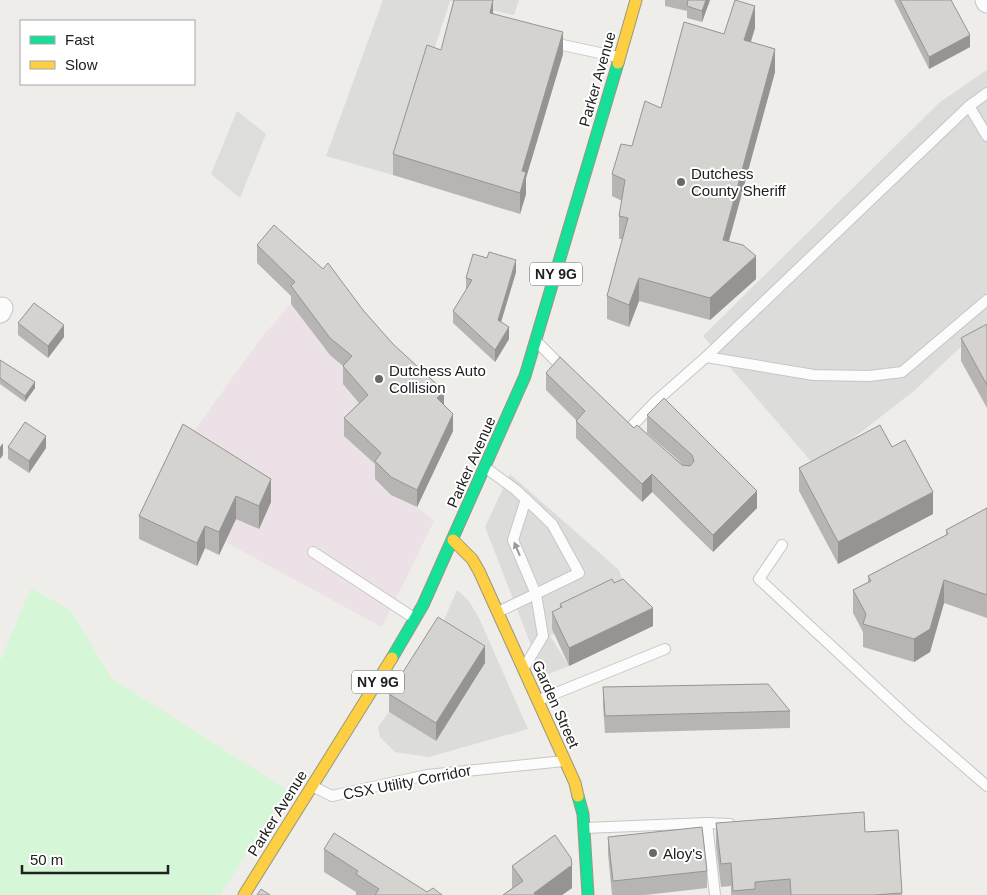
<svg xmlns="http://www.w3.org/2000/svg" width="987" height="895" font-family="Helvetica,sans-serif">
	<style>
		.industrial { fill: #ece1e7 }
		.religious { fill: #dcdcda }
		.park { fill: #d5f6d7 }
		.pier { fill: #dddddb }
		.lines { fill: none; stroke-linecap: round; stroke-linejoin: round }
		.lane-casing { stroke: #c7c6c5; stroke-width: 12 }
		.street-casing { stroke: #c7c6c5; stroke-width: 23 }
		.fast-casing { stroke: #97997f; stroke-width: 13 }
		.slow-casing { stroke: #97997f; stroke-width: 13 }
		.lane { stroke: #fcfcfc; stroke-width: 10 }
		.street { stroke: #fcfcfc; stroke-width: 21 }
		.fast { stroke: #16e098; stroke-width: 11 }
		.slow { stroke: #ffcf43; stroke-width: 11 }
		.wall { fill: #b7b5b3 }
		.shaded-wall { fill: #959492 }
		.building { fill: #d5d3d0; stroke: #959492 }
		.oneway { fill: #999 }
		.poi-dot { fill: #686866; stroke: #fff; stroke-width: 2 }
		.labels { text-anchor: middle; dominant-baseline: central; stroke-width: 4; stroke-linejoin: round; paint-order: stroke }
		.shield { fill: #fff; stroke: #636363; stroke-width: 1 }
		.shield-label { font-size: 14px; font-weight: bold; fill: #202020 }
		.street-label { font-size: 15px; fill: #202020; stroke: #fff }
		.poi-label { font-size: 15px; fill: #202020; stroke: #fff; text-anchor: start }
	</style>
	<rect width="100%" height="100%" fill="#eeede9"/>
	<polygon class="industrial" points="291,304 352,374 368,412 381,470 391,495 417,507 434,521 382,627 225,542 219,555 205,549 197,566 183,446 262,337"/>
	<g class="religious">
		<polygon points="383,0 519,0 514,15 450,1 393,175 326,156"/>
		<polygon points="987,70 987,322 914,391 816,467 703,336 940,102"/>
		<polygon points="510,474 619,570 629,599 550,636 569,666 543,676 485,527"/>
		<polygon points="457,590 469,601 479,618 528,729 429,757 395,752 380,737 378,727 389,712 436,741 485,664 438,634"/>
	</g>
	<polygon class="park" points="31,588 71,611 111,678 287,790 220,895 0,895 0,662"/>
	<polygon class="pier" points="237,111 266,134 240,198 211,174"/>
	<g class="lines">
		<g class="lane-casing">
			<g id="lane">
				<polyline points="549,42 618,57"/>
				<polyline points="969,106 987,93"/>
				<polyline points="987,136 969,106 706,357 814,375 869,376 902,372 987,300"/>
				<polyline points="539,344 566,371"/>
				<polyline points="631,427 655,402 706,357"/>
				<polyline points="486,468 516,490 552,524 579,573 498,612"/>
				<polyline points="782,545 759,579 912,721 987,786"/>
				<polyline points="313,552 414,618"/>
				<polyline points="525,666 543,636 536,594 513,540 526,499"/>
				<polyline points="539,700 665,649"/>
				<polyline points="312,786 332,796 427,775 564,761"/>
				<polyline points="707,823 715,895"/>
				<polyline points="585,828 707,823 730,824"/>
			</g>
		</g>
		<g class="street-casing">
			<g id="street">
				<polyline points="986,0 987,2"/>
				<polyline points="0,312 2,308"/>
			</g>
		</g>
		<g class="fast-casing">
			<g id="fast">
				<polyline points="392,658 423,605 525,376 618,63"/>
				<polyline points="578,796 583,814 588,895"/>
			</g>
		</g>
		<g class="slow-casing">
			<g id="slow">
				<polyline points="618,63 636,0"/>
				<polyline points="453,540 472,559 479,571 575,783 578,796"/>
				<polyline points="244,895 392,658"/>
			</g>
		</g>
		<use href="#lane" class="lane"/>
		<use href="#street" class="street"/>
		<use href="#fast" class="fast"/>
		<use href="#slow" class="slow"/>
	</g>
	<g class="wall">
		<polygon points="665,0 710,0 702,22 687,18 687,11 665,6"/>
		<polygon points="894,0 951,0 970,47 929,69"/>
		<polygon points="493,13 563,54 526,178 526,194 520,214 393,175 393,154 441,50"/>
		<polygon points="755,28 751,42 775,72 729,241 756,279 710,320 639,301 629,327 607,319 607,296 622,239 619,239 619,216 622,201 612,196 612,174 661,108 724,34"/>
		<polygon points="257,245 363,310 444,405 453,431 417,507 391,495 375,479 375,464 344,436 344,418 359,403 343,384 343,366 330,355 291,304 291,296 257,263"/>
		<polygon points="516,272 501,322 509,339 495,362 453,323 453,311 466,290 466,278"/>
		<polygon points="18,323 64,337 48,358 18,335"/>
		<polygon points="987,324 987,408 961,361 961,338"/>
		<polygon points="0,360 35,388 25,402 0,384"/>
		<polygon points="546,373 634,428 684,465 647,433 647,415 757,508 713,552 652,492 642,502 576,438 576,420 546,390"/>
		<polygon points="183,424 271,502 259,529 236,519 219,555 205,548 197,566 139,539 139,516"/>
		<polygon points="8,447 46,448 29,473 8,459"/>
		<polygon points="892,447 933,514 838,564 799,491 799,468"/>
		<polygon points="987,508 987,618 944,603 930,652 914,662 863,647 863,632 853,613 853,590 868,582 868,576 946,535 946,530"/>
		<polygon points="614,583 653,626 569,666 552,629 552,612 560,608 560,604"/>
		<polygon points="485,663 436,741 389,712 389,694"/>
		<polygon points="603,687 790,711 790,728 605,733 603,705"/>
		<polygon points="716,823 865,832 898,830 902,895 731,895 731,886 721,887 716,846"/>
		<polygon points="608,837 707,871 707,888 645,895 612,895 608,854"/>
		<polygon points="324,849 427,892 442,895 356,895 356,892 324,872"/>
		<polygon points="512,866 572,888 562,895 503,895 512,888"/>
	</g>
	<g class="shaded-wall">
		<polygon points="493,0 493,21 490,13"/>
		<polygon points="706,0 710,0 702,22 702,11"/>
		<polygon points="755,6 755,28 744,62 744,40"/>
		<polygon points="563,32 563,54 526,178 526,194 520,214 520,193 522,171"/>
		<polygon points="970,35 970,47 929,69 929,57"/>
		<polygon points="775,49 775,72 723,262 723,240"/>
		<polygon points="756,256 756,279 710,320 710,298"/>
		<polygon points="516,260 516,272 498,332 498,320"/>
		<polygon points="639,278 639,301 629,327 629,305"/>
		<polygon points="64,325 64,337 48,358 48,346"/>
		<polygon points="509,327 509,339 495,362 495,350"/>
		<polygon points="35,382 35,388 25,402 25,396"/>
		<polygon points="444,391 444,408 437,398"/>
		<polygon points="453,414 453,431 417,507 417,490"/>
		<polygon points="46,436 46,448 29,473 29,461"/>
		<polygon points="3,443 3,455 0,459 0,447"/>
		<polygon points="652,474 652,492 642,502 642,484"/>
		<polygon points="271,479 271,502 259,529 259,506"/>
		<polygon points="757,491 757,508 713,552 713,535"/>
		<polygon points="933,492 933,514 838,564 838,542"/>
		<polygon points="236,496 236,519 219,555 219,532"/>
		<polygon points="205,526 205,548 197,566 197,543"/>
		<polygon points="944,580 944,603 930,652 914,662 914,639"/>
		<polygon points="653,608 653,626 569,666 569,648"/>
		<polygon points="485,646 485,663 436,741 436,723"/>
		<polygon points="572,865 572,888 562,895 534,895 534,893"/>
	</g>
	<g class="building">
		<polygon points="454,0 493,0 490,13 563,32 522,171 526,172 520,193 393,154 427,45 441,50"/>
		<polygon points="688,0 706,0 702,11 687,6"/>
		<polygon points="735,0 755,6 744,40 775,49 723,240 743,245 756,256 710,298 639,278 629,305 607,296 628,218 619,216 625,180 612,174 621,144 632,146 645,101 661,108 684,22 724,34"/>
		<polygon points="900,0 951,0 970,35 929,57"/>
		<polygon points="274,225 323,269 328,263 363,310 393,344 444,391 437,398 453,414 417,490 391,477 375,461 381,453 344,418 368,395 343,366 352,356 330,338 291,286 295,282 257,245"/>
		<polygon points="489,252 516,260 498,320 509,327 495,350 453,311 472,280 466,278 473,254 487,258"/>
		<polygon points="34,303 64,325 48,346 18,323"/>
		<polygon points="987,324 987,385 961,338"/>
		<polygon points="560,357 634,428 637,425 682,465 690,466 694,461 692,455 647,415 664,398 757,491 713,535 652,474 642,484 576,421 585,411 546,373"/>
		<polygon points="0,360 35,382 25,396 0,378"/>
		<polygon points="25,422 46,436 29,461 8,447"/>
		<polygon points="183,424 271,479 259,506 236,496 219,532 205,526 197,543 139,516"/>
		<polygon points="880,425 892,447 905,440 933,492 838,542 799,468"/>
		<polygon points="987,508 987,595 944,580 930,629 914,639 863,624 866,614 853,590 871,581 868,576 948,534 946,530"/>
		<polygon points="612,579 614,583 623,579 653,608 569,648 552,612 562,607 560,604"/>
		<polygon points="438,617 485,646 436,723 389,694"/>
		<polygon points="768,684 790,711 605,716 603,687"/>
		<polygon points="864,812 865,832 898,830 902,893 874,895 791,895 790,879 755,882 755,889 733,891 731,863 721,864 716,823"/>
		<polygon points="702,827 707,871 613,881 608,837"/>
		<polygon points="334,833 427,892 433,888 442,895 375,895 379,889 356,874 358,871 324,849"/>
		<polygon points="555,835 571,858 572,865 534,893 535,895 503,895 523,881 512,866"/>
		<polygon points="261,889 270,895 257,895"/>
	</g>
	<defs><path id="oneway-solid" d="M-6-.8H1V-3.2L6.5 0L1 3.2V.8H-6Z" transform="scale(1.25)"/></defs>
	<use class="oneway" href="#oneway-solid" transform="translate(517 549) rotate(-113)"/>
	<g class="poi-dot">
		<circle cx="681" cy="182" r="5"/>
		<circle cx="379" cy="379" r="5"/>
		<circle cx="653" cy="853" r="5"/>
	</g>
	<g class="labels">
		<g class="shield">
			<rect x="530" y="262.5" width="52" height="23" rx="4"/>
			<rect x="352" y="670.5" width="52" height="23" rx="4"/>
		</g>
		<g class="shield-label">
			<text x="556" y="274">NY 9G</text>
			<text x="378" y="682">NY 9G</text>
		</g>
		<g class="street-label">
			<text transform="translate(597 79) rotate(-74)">Parker Avenue</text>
			<text transform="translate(471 462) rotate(-66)">Parker Avenue</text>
			<text transform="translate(556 704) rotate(66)">Garden Street</text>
			<text transform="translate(407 782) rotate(-11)">CSX Utility Corridor</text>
			<text transform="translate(277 813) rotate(-58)">Parker Avenue</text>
		</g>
		<g class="poi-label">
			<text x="691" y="173">Dutchess<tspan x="691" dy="17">County Sheriff</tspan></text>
			<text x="389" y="370">Dutchess Auto<tspan x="389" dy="17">Collision</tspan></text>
			<text x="663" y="853">Aloy's</text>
		</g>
	</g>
	<rect x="20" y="20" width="175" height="65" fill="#ffffff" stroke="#a6a6a6"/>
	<rect x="30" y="36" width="25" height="8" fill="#16e098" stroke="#a6a6a6"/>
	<text x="65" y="45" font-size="15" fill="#202020">Fast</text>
	<rect x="30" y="61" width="25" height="8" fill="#ffcf43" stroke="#a6a6a6"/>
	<text x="65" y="70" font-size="15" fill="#202020">Slow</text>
	<path d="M22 865v8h146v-8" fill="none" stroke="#202020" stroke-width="2.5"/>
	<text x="30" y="865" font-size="15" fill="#202020" stroke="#ffffff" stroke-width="4" paint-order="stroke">50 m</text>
</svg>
